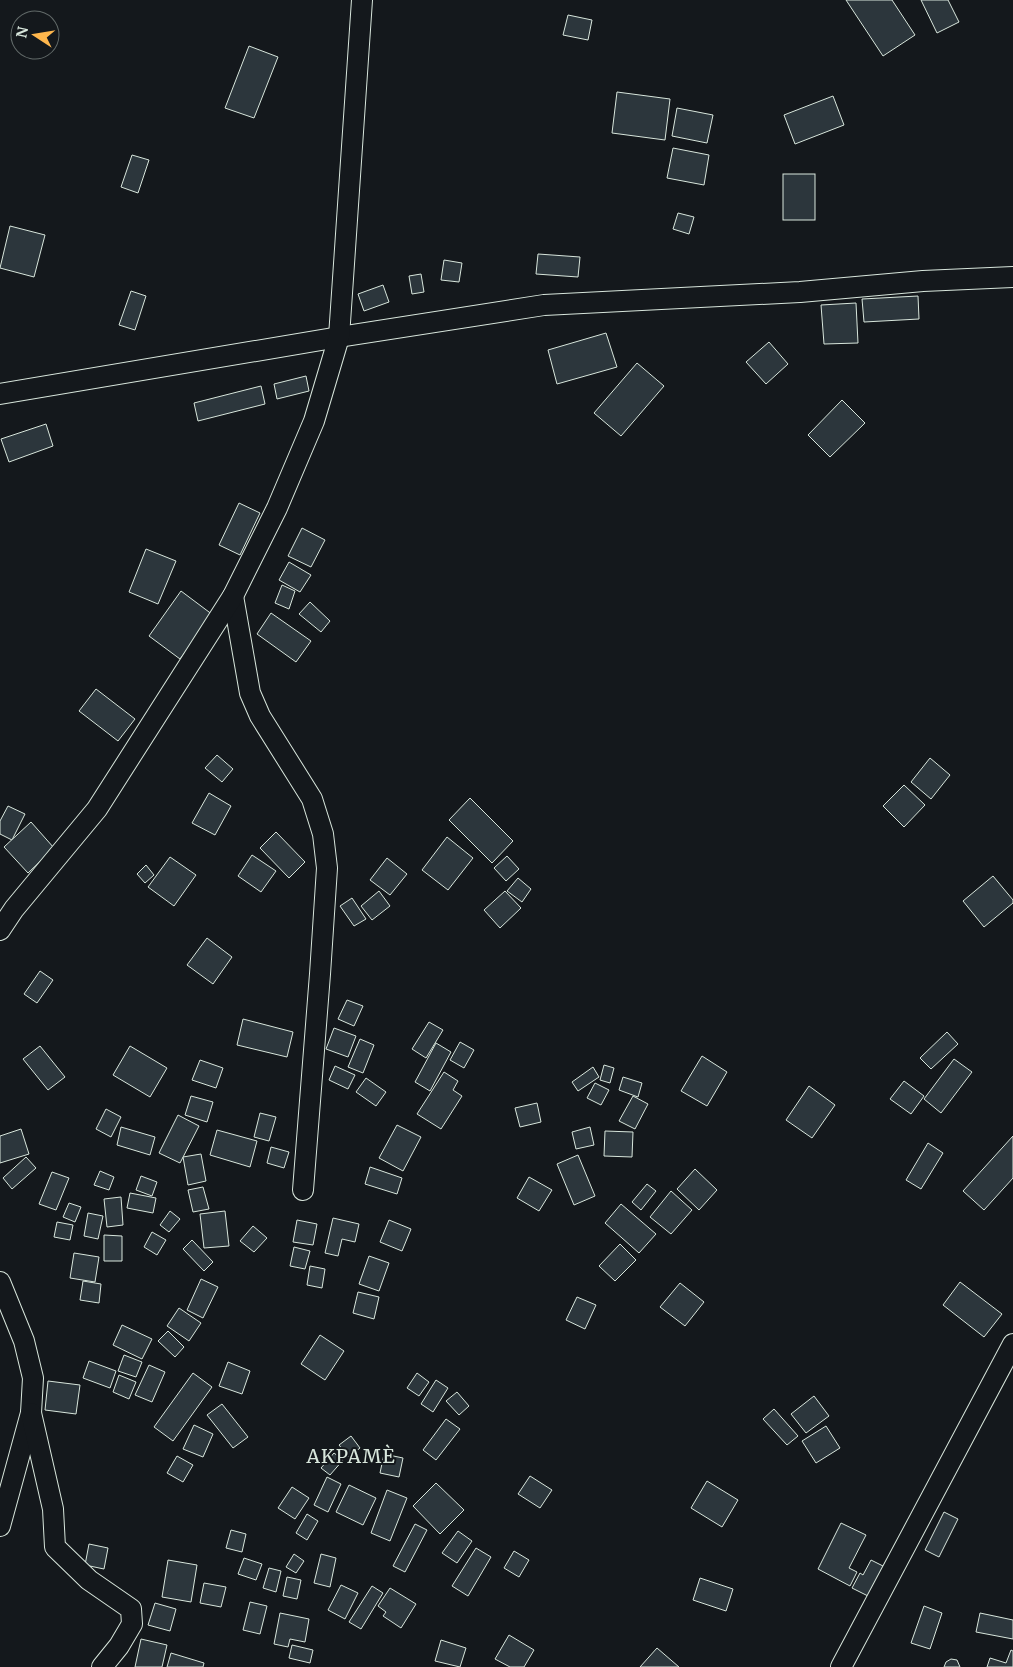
<svg xmlns="http://www.w3.org/2000/svg" width="1013" height="1667" font-family="Merriweather,serif">
	<style>
		.building { fill: #2c363c; stroke: #d8e6dc }
		.lines { fill: none; stroke-linecap: round; stroke-linejoin: round }
		.minor-casing { stroke: #d8e6dc; stroke-width: 22 }
		.minor { stroke: #14181c; stroke-width: 20 }
		.labels { text-anchor: middle; dominant-baseline: central; stroke-width: 4; stroke-linejoin: round; paint-order: stroke }
		.neighbourhood-label { font-size: 19px; letter-spacing: 1px; fill: #d8e6dc; stroke: #14181c }
	</style>
	<rect width="100%" height="100%" fill="#14181c"/>
	<g class="building">
		<polygon points="846,0 892,0 915,35 883,56"/>
		<polygon points="921,0 948,0 959,22 937,33"/>
		<polygon points="568,15 592,20 588,40 563,35"/>
		<polygon points="249,46 278,57 254,118 225,108"/>
		<polygon points="617,92 670,99 665,140 612,133"/>
		<polygon points="833,96 844,125 795,144 784,115"/>
		<polygon points="677,108 713,115 707,143 672,136"/>
		<polygon points="673,148 709,155 704,185 667,178"/>
		<polygon points="132,155 149,160 138,193 121,187"/>
		<rect x="783" y="174" width="32" height="46"/>
		<polygon points="678,213 694,217 689,234 673,229"/>
		<polygon points="10,226 45,235 34,277 0,268"/>
		<polygon points="538,254 580,257 578,277 536,274"/>
		<polygon points="444,260 462,263 459,282 441,280"/>
		<polygon points="421,274 424,292 412,294 409,276"/>
		<polygon points="383,285 389,302 364,311 358,294"/>
		<polygon points="131,291 146,296 135,330 119,325"/>
		<polygon points="918,296 919,319 864,322 862,299"/>
		<polygon points="856,303 858,343 824,344 821,305"/>
		<polygon points="606,333 617,367 557,384 548,350"/>
		<polygon points="769,342 788,364 766,384 746,362"/>
		<polygon points="637,363 664,386 621,436 594,413"/>
		<polygon points="306,376 309,391 277,399 274,384"/>
		<polygon points="261,386 265,404 198,421 194,403"/>
		<polygon points="842,400 865,423 830,457 808,435"/>
		<polygon points="46,424 53,446 9,462 1,439"/>
		<polygon points="239,503 260,513 240,555 219,545"/>
		<polygon points="302,528 325,540 311,567 288,556"/>
		<polygon points="146,549 176,561 158,604 129,592"/>
		<polygon points="289,562 311,575 300,592 279,580"/>
		<polygon points="282,585 295,591 289,609 275,603"/>
		<polygon points="181,591 213,615 180,659 149,636"/>
		<polygon points="310,602 330,621 321,632 299,614"/>
		<polygon points="271,613 311,641 296,662 257,634"/>
		<polygon points="96,689 135,719 118,741 79,711"/>
		<polygon points="217,755 233,769 222,782 205,768"/>
		<polygon points="930,758 950,775 931,799 911,782"/>
		<polygon points="904,785 925,805 904,827 883,806"/>
		<polygon points="209,793 231,806 215,835 192,823"/>
		<polygon points="470,798 513,841 492,863 449,820"/>
		<polygon points="8,806 25,814 12,840 0,834 0,821"/>
		<polygon points="31,822 54,848 28,873 4,847"/>
		<polygon points="276,832 305,862 289,878 260,848"/>
		<polygon points="447,837 473,858 448,890 422,870"/>
		<polygon points="252,855 276,871 261,892 238,876"/>
		<polygon points="507,856 519,869 506,881 494,868"/>
		<polygon points="170,857 196,875 174,906 148,887"/>
		<polygon points="387,858 407,874 390,895 370,880"/>
		<polygon points="146,865 154,875 145,883 137,874"/>
		<polygon points="993,876 1013,900 1013,903 984,927 963,901"/>
		<polygon points="518,878 531,889 522,902 507,891"/>
		<polygon points="379,891 390,906 372,920 361,906"/>
		<polygon points="505,891 521,908 500,928 484,910"/>
		<polygon points="352,898 366,919 354,926 340,906"/>
		<polygon points="207,938 232,957 213,984 187,965"/>
		<polygon points="40,971 53,980 37,1003 24,994"/>
		<polygon points="347,1000 363,1006 354,1026 338,1019"/>
		<polygon points="243,1019 293,1032 287,1057 237,1045"/>
		<polygon points="429,1022 443,1030 426,1058 412,1049"/>
		<polygon points="334,1028 356,1036 348,1057 326,1049"/>
		<polygon points="947,1032 958,1044 931,1069 920,1058"/>
		<polygon points="360,1039 374,1045 363,1073 348,1067"/>
		<polygon points="460,1042 474,1050 464,1068 450,1060"/>
		<polygon points="436,1043 451,1052 430,1091 415,1082"/>
		<polygon points="40,1046 65,1077 48,1090 23,1059"/>
		<polygon points="130,1046 167,1068 150,1097 113,1075"/>
		<polygon points="702,1056 727,1072 707,1106 681,1091"/>
		<polygon points="954,1059 972,1072 941,1113 924,1099"/>
		<polygon points="200,1060 223,1068 216,1088 192,1080"/>
		<polygon points="604,1065 614,1068 610,1083 600,1080"/>
		<polygon points="335,1066 355,1075 348,1089 329,1080"/>
		<polygon points="593,1067 599,1077 578,1091 572,1082"/>
		<polygon points="444,1072 458,1081 453,1090 462,1096 441,1129 417,1114"/>
		<polygon points="623,1077 642,1083 638,1097 619,1090"/>
		<polygon points="366,1078 386,1092 376,1106 356,1092"/>
		<polygon points="904,1081 924,1096 911,1114 890,1099"/>
		<polygon points="595,1083 609,1090 601,1105 587,1098"/>
		<polygon points="809,1086 835,1105 812,1138 786,1120"/>
		<polygon points="191,1096 213,1102 207,1122 185,1115"/>
		<polygon points="633,1096 648,1104 635,1129 619,1121"/>
		<polygon points="537,1103 541,1122 520,1127 515,1108"/>
		<polygon points="106,1109 121,1117 111,1137 96,1129"/>
		<polygon points="260,1113 276,1117 269,1141 254,1137"/>
		<polygon points="178,1115 199,1126 180,1163 159,1153"/>
		<polygon points="397,1125 421,1137 403,1171 379,1158"/>
		<polygon points="121,1127 155,1137 150,1155 117,1145"/>
		<polygon points="590,1127 594,1145 576,1149 572,1132"/>
		<polygon points="21,1129 29,1154 0,1163 0,1136"/>
		<polygon points="217,1130 257,1141 250,1167 210,1155"/>
		<polygon points="605,1131 633,1132 632,1157 604,1156"/>
		<polygon points="1013,1136 1013,1178 984,1210 963,1191"/>
		<polygon points="928,1143 943,1153 921,1189 906,1180"/>
		<polygon points="271,1147 289,1152 284,1168 267,1163"/>
		<polygon points="201,1154 206,1181 188,1185 183,1157"/>
		<polygon points="578,1155 595,1196 574,1205 557,1164"/>
		<polygon points="26,1157 36,1168 12,1189 3,1178"/>
		<polygon points="370,1167 402,1178 397,1194 365,1184"/>
		<polygon points="695,1169 717,1190 699,1210 677,1189"/>
		<polygon points="100,1171 114,1177 109,1190 94,1185"/>
		<polygon points="52,1172 69,1178 56,1210 39,1204"/>
		<polygon points="141,1176 157,1182 152,1196 136,1190"/>
		<polygon points="529,1177 552,1190 539,1211 517,1198"/>
		<polygon points="647,1184 656,1191 641,1210 632,1202"/>
		<polygon points="203,1187 209,1209 193,1212 188,1190"/>
		<polygon points="671,1191 692,1210 671,1234 650,1217"/>
		<polygon points="130,1193 156,1198 153,1213 127,1208"/>
		<polygon points="121,1197 123,1225 107,1227 104,1199"/>
		<polygon points="69,1203 81,1207 75,1222 63,1217"/>
		<polygon points="621,1204 656,1234 639,1253 605,1223"/>
		<polygon points="170,1211 180,1219 169,1232 160,1225"/>
		<polygon points="225,1211 229,1246 204,1248 200,1214"/>
		<polygon points="88,1213 103,1216 98,1239 84,1236"/>
		<polygon points="333,1218 359,1224 355,1242 342,1239 338,1256 325,1253"/>
		<polygon points="297,1220 317,1224 313,1245 293,1242"/>
		<polygon points="389,1220 411,1229 402,1251 380,1242"/>
		<polygon points="57,1222 73,1225 70,1240 54,1237"/>
		<polygon points="253,1226 267,1238 254,1252 240,1241"/>
		<polygon points="152,1232 166,1240 157,1255 144,1247"/>
		<polygon points="104,1235 122,1236 122,1261 104,1261"/>
		<polygon points="192,1240 213,1262 204,1271 183,1249"/>
		<polygon points="620,1244 636,1260 615,1281 599,1266"/>
		<polygon points="294,1247 310,1251 305,1269 290,1266"/>
		<polygon points="74,1253 99,1257 95,1282 70,1278"/>
		<polygon points="369,1256 389,1263 379,1291 359,1284"/>
		<polygon points="310,1266 325,1269 322,1288 307,1285"/>
		<polygon points="201,1279 218,1287 203,1318 187,1310"/>
		<polygon points="83,1281 101,1284 99,1303 80,1300"/>
		<polygon points="960,1282 1002,1314 984,1337 943,1305"/>
		<polygon points="680,1283 704,1302 685,1326 660,1307"/>
		<polygon points="358,1292 379,1297 374,1319 353,1313"/>
		<polygon points="577,1297 596,1305 585,1329 566,1320"/>
		<polygon points="179,1308 201,1323 189,1341 167,1326"/>
		<polygon points="122,1325 152,1339 142,1359 113,1345"/>
		<polygon points="168,1331 184,1347 175,1357 158,1341"/>
		<polygon points="320,1335 344,1351 325,1380 301,1364"/>
		<polygon points="124,1355 142,1362 136,1377 118,1371"/>
		<polygon points="89,1361 116,1371 110,1388 83,1378"/>
		<polygon points="228,1362 250,1371 242,1394 219,1386"/>
		<polygon points="149,1365 165,1372 152,1402 135,1395"/>
		<polygon points="193,1373 212,1387 173,1441 154,1427"/>
		<polygon points="417,1373 429,1382 419,1396 407,1388"/>
		<polygon points="119,1375 136,1382 129,1399 113,1392"/>
		<polygon points="436,1380 448,1388 433,1412 421,1404"/>
		<polygon points="48,1381 80,1385 76,1414 45,1410"/>
		<polygon points="457,1392 469,1406 459,1415 446,1401"/>
		<polygon points="814,1396 829,1416 806,1433 791,1414"/>
		<polygon points="222,1404 248,1437 233,1448 207,1415"/>
		<polygon points="774,1409 798,1436 787,1445 763,1419"/>
		<polygon points="446,1419 460,1429 436,1460 423,1450"/>
		<polygon points="194,1425 213,1434 203,1457 183,1449"/>
		<polygon points="826,1426 840,1448 816,1463 802,1441"/>
		<polygon points="351,1436 360,1448 349,1457 339,1445"/>
		<polygon points="334,1453 343,1460 330,1475 321,1468"/>
		<polygon points="384,1454 403,1458 399,1477 380,1473"/>
		<polygon points="177,1456 193,1465 183,1482 167,1473"/>
		<polygon points="530,1476 552,1490 540,1508 518,1494"/>
		<polygon points="327,1477 341,1484 328,1512 314,1505"/>
		<polygon points="707,1481 738,1500 722,1527 691,1508"/>
		<polygon points="436,1483 464,1510 440,1534 413,1506"/>
		<polygon points="349,1485 376,1498 363,1525 336,1512"/>
		<polygon points="292,1487 309,1498 295,1519 278,1508"/>
		<polygon points="387,1490 407,1498 390,1541 371,1533"/>
		<polygon points="944,1512 958,1519 939,1557 925,1550"/>
		<polygon points="307,1514 318,1521 307,1540 296,1533"/>
		<polygon points="841,1523 866,1535 849,1568 857,1572 850,1586 818,1569"/>
		<polygon points="415,1524 427,1530 405,1572 393,1566"/>
		<polygon points="231,1530 246,1534 242,1552 226,1548"/>
		<polygon points="458,1531 472,1541 457,1563 442,1553"/>
		<polygon points="89,1544 108,1548 104,1569 85,1565"/>
		<polygon points="476,1548 491,1557 468,1596 452,1586"/>
		<polygon points="514,1551 529,1560 519,1577 504,1568"/>
		<polygon points="294,1554 304,1561 296,1573 286,1567"/>
		<polygon points="321,1554 336,1558 330,1587 314,1583"/>
		<polygon points="244,1558 262,1564 256,1580 238,1574"/>
		<polygon points="168,1560 197,1565 191,1602 162,1597"/>
		<polygon points="871,1560 887,1568 872,1598 852,1588 860,1573 863,1575"/>
		<polygon points="269,1568 281,1571 276,1592 263,1588"/>
		<polygon points="287,1577 301,1580 297,1599 283,1596"/>
		<polygon points="700,1578 733,1589 726,1611 693,1600"/>
		<polygon points="204,1583 226,1587 221,1607 200,1603"/>
		<polygon points="341,1585 358,1593 345,1619 328,1610"/>
		<polygon points="372,1586 383,1593 361,1629 349,1622"/>
		<polygon points="390,1588 416,1604 401,1628 383,1616 386,1612 378,1606"/>
		<polygon points="250,1602 267,1606 260,1634 243,1630"/>
		<polygon points="155,1603 176,1609 170,1631 148,1625"/>
		<polygon points="924,1606 942,1613 930,1649 911,1643"/>
		<polygon points="280,1613 309,1619 305,1642 290,1639 288,1647 274,1644"/>
		<polygon points="980,1613 1013,1620 1013,1639 976,1632"/>
		<polygon points="509,1635 534,1650 524,1667 510,1667 495,1659"/>
		<polygon points="141,1639 167,1645 162,1667 135,1667"/>
		<polygon points="441,1640 466,1648 460,1667 435,1661"/>
		<polygon points="292,1645 313,1650 310,1663 289,1658"/>
		<polygon points="657,1648 679,1667 640,1667"/>
		<polygon points="1011,1650 1013,1651 1013,1667 987,1667 990,1658 1006,1663"/>
		<polygon points="171,1653 204,1663 203,1667 167,1667"/>
		<polygon points="951,1659 957,1660 960,1667 944,1667 946,1662"/>
	</g>
	<g class="lines">
		<g class="minor-casing">
			<g id="minor">
				<polyline points="0,394 339,337 544,305 800,292 923,281 1013,277"/>
				<polyline points="233,596 250,693 260,716 312,799 323,834 327,868 320,974 303,1190"/>
				<polyline points="0,930 14,909 97,809 233,596 277,508 314,421 339,337 362,0"/>
				<polyline points="0,1282 24,1341 33,1378 31,1413 0,1526"/>
				<polyline points="31,1413 53,1509 55,1547 89,1580 131,1609 132,1624 119,1646 102,1667"/>
				<polyline points="841,1667 1013,1344"/>
			</g>
		</g>
		<use href="#minor" class="minor"/>
	</g>
	<g class="labels">
		<g class="neighbourhood-label">
			<text x="351" y="1456">AKPAMÈ</text>
		</g>
	</g>
	<g transform="translate(35 35) rotate(282)"><circle r="24" fill="#14181c" stroke="#626a69"/>
	<path d="M0-4L9 19L0 12L-9 19Z" fill="#ffb74d"/>
	<text y="-8" font-size="14" font-weight="bold" text-anchor="middle" fill="#d8e6dc">N</text>
	</g>
</svg>
